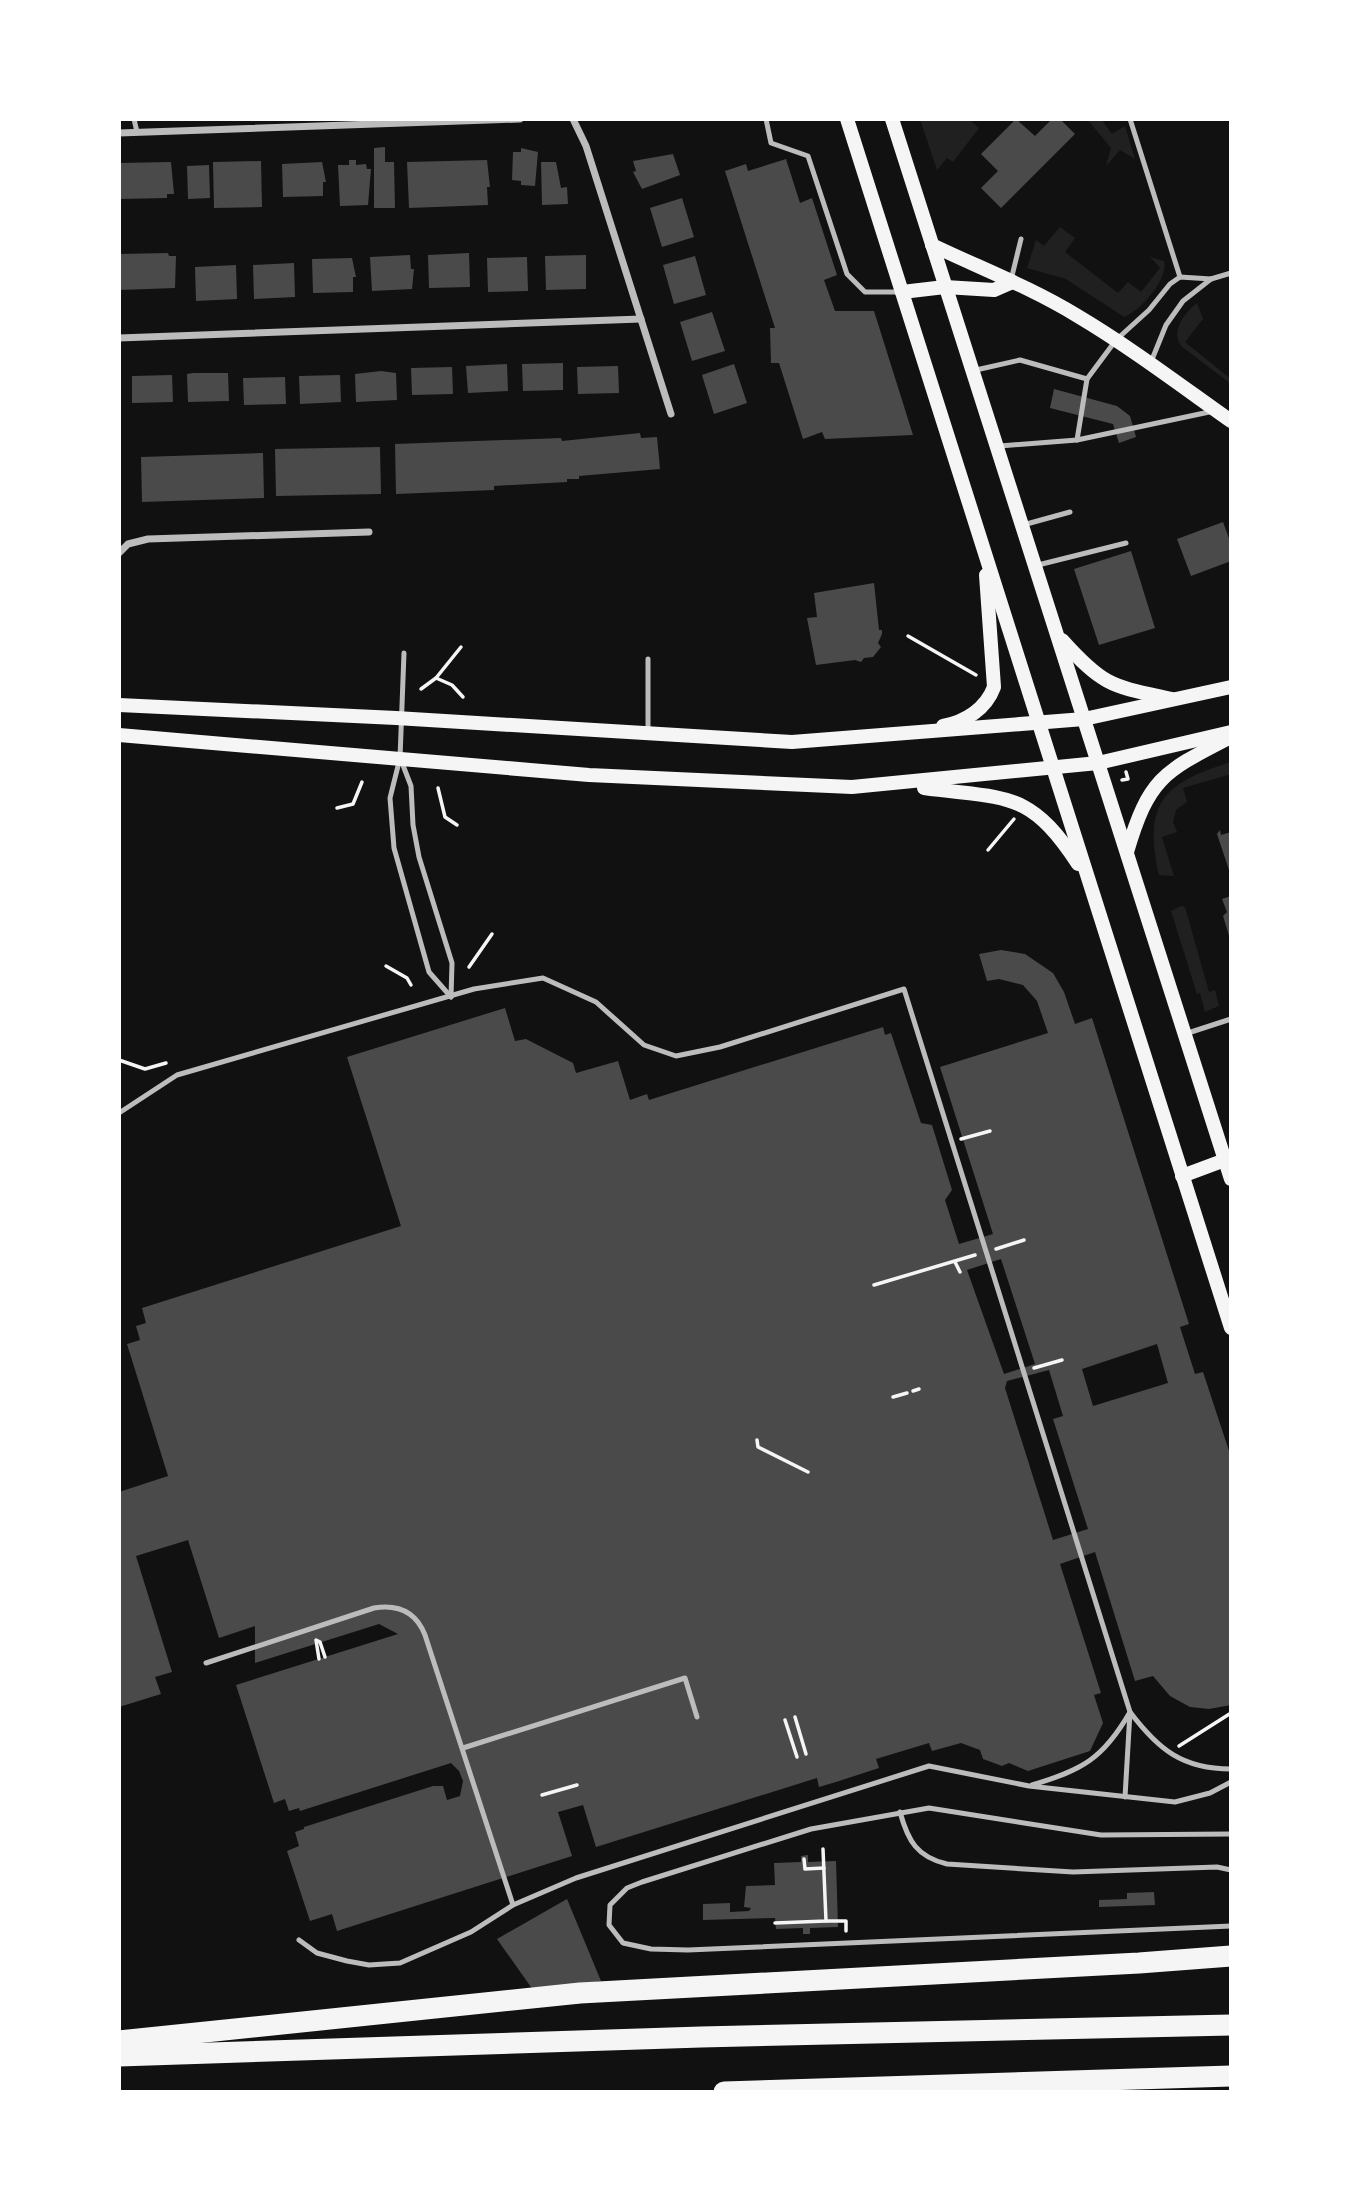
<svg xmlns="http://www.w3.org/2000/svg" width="1350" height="2211" font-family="'Open Sans',sans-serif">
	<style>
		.green { fill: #202020 }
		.building { fill: #4a4a4a; fill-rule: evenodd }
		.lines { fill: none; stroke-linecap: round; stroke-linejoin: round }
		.path { stroke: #f5f5f5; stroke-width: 3.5 }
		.service { stroke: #bcbcbc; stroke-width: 5 }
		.minor { stroke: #bcbcbc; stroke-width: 7 }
		.secondary { stroke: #f5f5f5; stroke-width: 14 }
		.motorway { stroke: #f5f5f5; stroke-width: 21 }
	</style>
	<rect width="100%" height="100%" fill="#111"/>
	<g class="green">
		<polygon points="920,119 969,119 979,128 953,162 947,158 937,170"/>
		<polygon points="1087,119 1101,119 1112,134 1125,126 1135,159 1120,150 1106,166 1111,148"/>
		<path d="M1060 227 1075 238 1065 252 1118 293 1128 282 1141 292 1160 268 1150 257 1164 261C1169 279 1140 311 1124 317L1066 279 1027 268 1036 240 1044 246Z"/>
		<path d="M1197 303 1203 319 1185 342 1231 379V384L1181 346C1171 329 1184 314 1197 303Z"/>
		<path d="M1231 762V774L1183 788 1187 802 1176 810 1173 822 1177 832 1162 837 1174 876 1159 875C1143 803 1163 783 1231 762Z"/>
		<polygon points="1181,906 1185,907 1209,992 1215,990 1219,1006 1205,1012 1200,993 1197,994 1171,911"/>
	</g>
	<g class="building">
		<polygon points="1016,119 1035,136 1052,119 1060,119 1075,134 1001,208 981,188 998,171 981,154"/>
		<polygon points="385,147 385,162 394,162 395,208 374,208 374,148"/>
		<polygon points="521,148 538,152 535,186 521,185 521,181 512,180 513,152 521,152"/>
		<polygon points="673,154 680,175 642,189 633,172 636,171 633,161"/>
		<polygon points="786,159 800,203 812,198 837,275 824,280 835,311 874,311 913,435 825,439 822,432 803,439 779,363 771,363 770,328 775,328 725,171 746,164 748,171"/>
		<polygon points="349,160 356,160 356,165 366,164 367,169 371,169 368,205 340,206 338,165 349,165"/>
		<polygon points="487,160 490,187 487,187 488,205 409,208 407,162"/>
		<polygon points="261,161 262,207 214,208 213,162"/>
		<polygon points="171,162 174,194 167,194 167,198 119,199 119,163"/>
		<polygon points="322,162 326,182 323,182 323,196 283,197 282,164"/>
		<polygon points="541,162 556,162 561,188 567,187 568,204 542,205"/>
		<polygon points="209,165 210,198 188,199 187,166"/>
		<polygon points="682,198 694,237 662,247 650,208"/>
		<polygon points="168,253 169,256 176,256 175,288 119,290 119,254"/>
		<polygon points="469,253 470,287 429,288 428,255"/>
		<polygon points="410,255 411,269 414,269 412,289 372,291 370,257"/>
		<polygon points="586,255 586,289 546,290 545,256"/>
		<polygon points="695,256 706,295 674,304 663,265"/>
		<polygon points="527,257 528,291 488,292 487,258"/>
		<polygon points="352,258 356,277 353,277 353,292 313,293 312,259"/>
		<polygon points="294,263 295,297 254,299 253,265"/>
		<polygon points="236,265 237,299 196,301 195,267"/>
		<polygon points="712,312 725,351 692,361 680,322"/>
		<polygon points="563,363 563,390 523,391 522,364"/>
		<polygon points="507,364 508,391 468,393 466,366"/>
		<polygon points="734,364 747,403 714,414 702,375"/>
		<polygon points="618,366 619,393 578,394 577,367"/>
		<polygon points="452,367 453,394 412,395 411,368"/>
		<polygon points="381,371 396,373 397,400 356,402 355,374"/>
		<polygon points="193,373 228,373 229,401 188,402 187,374"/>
		<polygon points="172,375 173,402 132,403 132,376"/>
		<polygon points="340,375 341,402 300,404 299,376"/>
		<polygon points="285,377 286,404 244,405 243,378"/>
		<polygon points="1054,389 1117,406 1130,416 1136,437 1119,443 1113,424 1050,408"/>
		<polygon points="640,433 641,438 657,437 660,469 579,476 579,479 567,479 567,482 494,486 494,490 396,494 395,444 561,438 562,441"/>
		<polygon points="380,447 381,494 276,496 275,449"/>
		<polygon points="263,453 264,498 142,502 141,457"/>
		<polygon points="1223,522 1231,544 1231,561 1191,576 1177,539"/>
		<polygon points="1131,551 1155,628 1099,645 1074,569"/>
		<polygon points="874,583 879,630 882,630 882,634 878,643 881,647 873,657 864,658 861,662 855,660 816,665 807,618 817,617 814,593"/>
		<polygon points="1220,830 1221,835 1231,832 1231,876 1217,834"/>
		<polygon points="1231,896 1231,939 1230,939 1223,916 1227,912 1222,899"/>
		<path d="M1001 950 1025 954 1053 973 1064 992 1075 1024 1092 1018 1189 1324 1180 1327 1195 1374 1203 1372 1231 1457V1705L1209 1709 1190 1707 1170 1696 1153 1676 1135 1681 1095 1552 1060 1564 1101 1693 1094 1695 1103 1723 1090 1751 1028 1771 1009 1763 1002 1766 983 1759 980 1750 961 1743 932 1751 929 1743 876 1759 879 1768 836 1782 819 1787 817 1778 596 1847 583 1805 558 1812 572 1856 337 1931 332 1914 310 1921 287 1851 299 1846 295 1832 304 1829V1827L433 1786H443L447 1800 460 1796 463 1781 459 1771 451 1763 300 1811 299 1808 289 1811 285 1799 274 1803 236 1685 398 1634 379 1624 255 1663V1626L219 1638 188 1540 136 1556 172 1672 155 1677 161 1694 119 1707V1492L168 1476 127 1344 140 1340 136 1326 146 1323 142 1308 401 1226 347 1057 505 1008 515 1041 526 1039 573 1063 576 1073 618 1061 630 1100 647 1094 649 1100 883 1027 885 1035 891 1033 921 1123 932 1125 952 1190 945 1200 959 1244 993 1234 940 1067 1048 1033 1037 1001 1023 985 999 979 987 981 979 954ZM1001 1259 1035 1364 1004 1374 967 1270ZM1157 1344 1168 1383 1093 1406 1082 1369ZM1049 1370 1063 1416 1053 1419 1088 1529 1053 1540 1005 1388 1007 1381Z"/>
		<polygon points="808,1855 808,1862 836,1861 838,1927 810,1928 810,1934 803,1934 803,1928 776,1929 775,1918 703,1920 703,1904 730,1903 730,1912 749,1911 751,1908 744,1907 746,1886 775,1885 774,1863 801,1862 801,1856"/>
		<polygon points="1154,1892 1155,1905 1099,1907 1099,1900 1127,1899 1127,1893"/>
		<polygon points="567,1899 601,1981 533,1990 497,1939"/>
	</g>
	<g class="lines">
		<g class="path">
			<polyline points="908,636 976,675"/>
			<polyline points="436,678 452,685 463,697"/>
			<polyline points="421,689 436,678 461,647"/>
			<polyline points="1122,780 1128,779 1126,772"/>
			<polyline points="438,788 445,817 457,825"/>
			<polyline points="337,808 353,804 362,782"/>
			<polyline points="988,850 1014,819"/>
			<polyline points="386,966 407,978 411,985"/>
			<polyline points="469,967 492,934"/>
			<polyline points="119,1060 145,1069 166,1063"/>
			<polyline points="961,1139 990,1131"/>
			<polyline points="996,1249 1024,1240"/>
			<polyline points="955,1262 960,1272"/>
			<polyline points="874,1285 975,1255"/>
			<polyline points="1034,1368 1062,1360"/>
			<polyline points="913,1391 919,1389"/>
			<polyline points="893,1397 907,1393"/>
			<polyline points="757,1440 758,1447 808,1472"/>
			<polyline points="319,1659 316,1640 320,1642 325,1657"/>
			<polyline points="795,1717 806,1754"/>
			<polyline points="785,1720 797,1757"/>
			<polyline points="1179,1746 1231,1713"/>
			<polyline points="542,1795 577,1785"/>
			<polyline points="804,1859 805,1869 824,1868"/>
			<polyline points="826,1921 846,1921 846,1931"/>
			<polyline points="775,1923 826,1921 823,1849"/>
		</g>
		<g class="service">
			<polyline points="134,119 137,132"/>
			<polyline points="766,119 771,143 808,156 847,274 865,292 899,292"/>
			<polyline points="1130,119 1180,277"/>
			<polyline points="1011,280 1021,239"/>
			<polyline points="1151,362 1166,325 1183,301 1211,279"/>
			<polyline points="976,370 1020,360 1087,379 1077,440"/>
			<polyline points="1087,379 1116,340 1149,310 1170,284 1180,277 1211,279 1231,273"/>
			<polyline points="1000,446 1077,440 1214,411"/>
			<polyline points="1023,525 1070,512"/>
			<polyline points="1038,565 1126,543"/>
			<polyline points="404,653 400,758 390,798 394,848 429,972 451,997"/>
			<polyline points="648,659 648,732"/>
			<polyline points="401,760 411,786 413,825 419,857 452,963 451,997"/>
			<polyline points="1188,1033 1231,1019"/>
			<polyline points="119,1113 177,1075 474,989 543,978 596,1002 644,1045 676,1056 720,1047 904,989 1130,1712 1125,1797"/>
			<path d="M206 1663 374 1608C399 1604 416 1612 425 1635L513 1905"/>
			<polyline points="463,1748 685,1678 697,1717"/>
			<path d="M1032 1785C1082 1770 1103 1759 1130 1712 1158 1749 1182 1769 1231 1769"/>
			<path d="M900 1812C908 1841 917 1857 947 1864L1073 1872 1217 1867 1231 1870"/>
			<polyline points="1231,1834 1101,1835 929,1808 811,1829 642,1882 627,1888 610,1905 609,1925 623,1943 651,1949 688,1950 1231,1926"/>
			<polyline points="299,1940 317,1953 347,1961 369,1965 400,1963 471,1932 513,1905 576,1878 929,1766 1029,1786 1175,1802 1210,1793 1231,1782"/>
		</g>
		<g class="minor">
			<polyline points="573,119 586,146 671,414"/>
			<polyline points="119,133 520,119"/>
			<polyline points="119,338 641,319"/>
			<polyline points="119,553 128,544 148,539 369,532"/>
		</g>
		<g class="secondary">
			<polyline points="847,119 1231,1328"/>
			<polyline points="892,119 1231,1179"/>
			<path d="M932 245C980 268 1030 287 1076 315 1130 347 1180 385 1231 421"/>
			<polyline points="902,292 945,287 994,290 1010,283"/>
			<path d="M1062 640C1104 687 1112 686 1172 699"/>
			<polyline points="119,705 396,718 792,742 1084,719 1231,687"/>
			<path d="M943 726C965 722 986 709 994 687L986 575"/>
			<polyline points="119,735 589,775 852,787 1098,763 1231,732"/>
			<path d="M924 788C1006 799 1029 789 1078 864"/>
			<path d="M1127 852C1149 778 1163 772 1229 738"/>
			<polyline points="1182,1176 1225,1160"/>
		</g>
		<g class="motorway">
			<polyline points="119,2041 580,1993 1139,1963 1231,1956"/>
			<polyline points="119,2056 701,2037 1231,2025"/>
			<polyline points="724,2092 1231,2076"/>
		</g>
	</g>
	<rect width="1350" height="2211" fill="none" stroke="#ffffff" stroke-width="242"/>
</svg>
